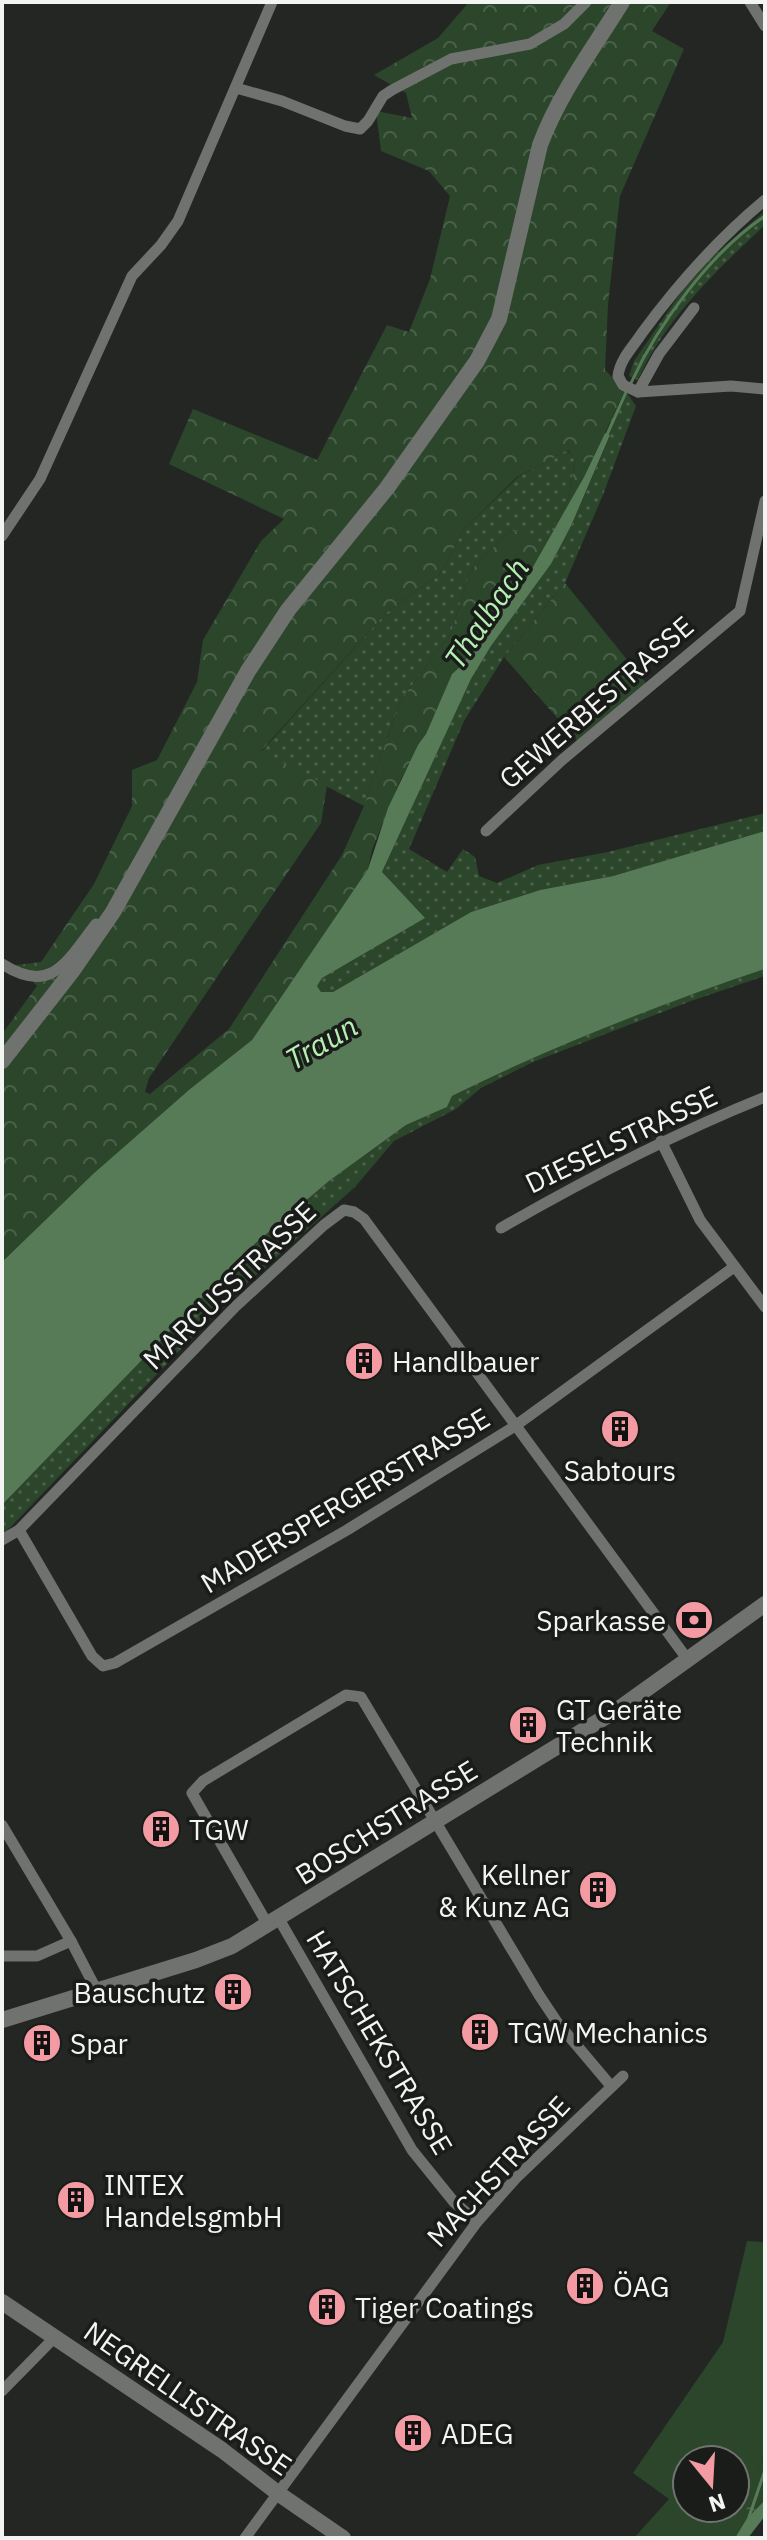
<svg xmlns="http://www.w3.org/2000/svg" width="767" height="2540" font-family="'IBM Plex Sans',sans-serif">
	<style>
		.grass { fill: url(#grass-dots) }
		.forest { fill: url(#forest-crowns); fill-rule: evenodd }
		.green { fill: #2b462a; fill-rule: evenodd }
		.water { fill: #577b56 }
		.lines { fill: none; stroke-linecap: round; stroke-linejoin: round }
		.stream { stroke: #577b56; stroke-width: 3 }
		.minor { stroke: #6f726f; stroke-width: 11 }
		.secondary { stroke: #6f726f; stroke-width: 16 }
		.labels { text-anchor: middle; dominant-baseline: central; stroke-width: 7; stroke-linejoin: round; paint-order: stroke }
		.street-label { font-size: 28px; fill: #f3f5f3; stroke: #191c19 }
		.poi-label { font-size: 28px; fill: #f3f5f3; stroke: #191c19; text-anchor: start }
		.water-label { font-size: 30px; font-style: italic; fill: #b6efb3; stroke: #191c19 }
	</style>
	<defs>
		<pattern id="grass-dots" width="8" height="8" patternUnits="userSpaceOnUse" patternTransform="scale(2)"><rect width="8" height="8" fill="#2b462a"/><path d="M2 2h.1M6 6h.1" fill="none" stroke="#4a6149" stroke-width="1.8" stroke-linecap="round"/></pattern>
		<pattern id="forest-crowns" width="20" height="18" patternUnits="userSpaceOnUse" patternTransform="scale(2)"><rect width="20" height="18" fill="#2b462a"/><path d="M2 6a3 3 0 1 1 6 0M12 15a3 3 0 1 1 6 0" fill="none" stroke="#4a6149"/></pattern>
	</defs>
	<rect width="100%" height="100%" fill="#232623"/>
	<g class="grass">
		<path d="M765 211V225C717 270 665 319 638 380L629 376 634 361 682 291 711 258Z"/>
		<polygon points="625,390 636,406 603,495 565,583 504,657 464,721 409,849 447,872 463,849 475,857 479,876 497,883 538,865 608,852 765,813 765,831 613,876 540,890 471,912 333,992 321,992 317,986 382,872 471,679 491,646 551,564 571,526 607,443 610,435 605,433"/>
		<polygon points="567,450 575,459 569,497 544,545 512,529 470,571 451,633 400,701 364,806 261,752 386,613 440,574 464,529 518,477"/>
		<path d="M765 969V976L691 1001 533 1062 481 1088 456 1109 394 1141 355 1187 227 1301 2 1536V1505L250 1248 329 1181 406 1125 447 1107 452 1096C553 1046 658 1005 765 969Z"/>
	</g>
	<g class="forest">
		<path d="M469 2H671L652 31 684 49 620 196 608 305 605 370 625 390 584 477 547 545 521 588 485 626 463 664 452 674 426 734 401 779 372 850 368 869 252 1040 190 1089 93 1174 2 1262V1034L37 986 16 965 41 962 94 884 132 806V770L157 760 197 682 203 640 261 541 284 519 169 464 193 409 317 460 387 325 409 332 430 279 450 196 429 171 381 151 376 111 412 118 406 93 374 75 438 38ZM568 450 575 460 569 497 544 544 512 529 470 571 451 633 400 701 364 806 342 855 229 1029 150 1094 145 1092 149 1078 321 823 327 785 261 751 386 613 440 574 464 529 517 477Z"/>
		<polygon points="565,583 646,683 579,743 504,657"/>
		<polygon points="765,2453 765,2500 752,2515 745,2509"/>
	</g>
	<path class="green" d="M747 2241 765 2242V2453L746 2508 752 2515 735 2538H634L669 2499 633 2473 723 2342ZM687 2460H735V2508H687Z"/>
	<g class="water">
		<path d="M605 433 610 435 571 526 551 564 491 646 471 679 382 872 425 918 322 978 317 986 321 992H333L471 912 540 890 613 876 765 831V969C658 1005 553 1046 452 1096L447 1107 406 1125 329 1181 250 1248 2 1505V1262L93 1174 190 1089 252 1040 368 869 388 808 418 745 426 734 452 674 463 664 485 626 521 588 584 477Z"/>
		<polygon points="765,2500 765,2516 748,2538 735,2538 746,2520"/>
	</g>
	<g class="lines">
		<g class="stream">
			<path d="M631 383C658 324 711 252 765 216"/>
			<polyline points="606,437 627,390"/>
			<polyline points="748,2520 765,2470"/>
		</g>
		<g class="minor">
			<polyline points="750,2 765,26"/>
			<polyline points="236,88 282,101 345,126 360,129 368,121 383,96 392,90 451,59 530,44 564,24 586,2"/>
			<path d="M765 200C718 239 678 284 642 333 633 347 620 359 618 376L623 385 638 392 731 386 765 389"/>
			<polyline points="638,392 659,354 694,308"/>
			<polyline points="2,536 40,479 132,276 161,245 178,221 272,2"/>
			<polyline points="486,831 562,760 740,611 765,501"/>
			<path d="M2 964C52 996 67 961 96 924"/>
			<polyline points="661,1141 700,1220 765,1307"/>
			<path d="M501 1228C586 1179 673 1134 765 1097"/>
			<polyline points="19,1530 92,1656 103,1666 115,1663 347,1530 515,1426 734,1267"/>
			<polyline points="2,1540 19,1530 236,1306 324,1225 344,1210 354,1212 364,1219 688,1660"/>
			<polyline points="2,1825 71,1941 97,1991"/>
			<polyline points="279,1919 412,2150 454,2202 477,2222"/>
			<polyline points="268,1925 192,1793 203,1781 346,1695 361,1697 539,1995 557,2022 611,2086"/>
			<polyline points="2,1956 37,1956 71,1941"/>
			<polyline points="2,2391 55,2337"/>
			<polyline points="245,2538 477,2222 516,2178 623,2076"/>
		</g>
		<g class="secondary">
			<path d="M2 1061 73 970 113 912 248 671 288 610 387 488 477 361 499 319 540 145C560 92 593 49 622 2"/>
			<polyline points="2,2020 196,1960 232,1946 620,1708 765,1604"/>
			<polyline points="2,2302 222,2450 279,2494 343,2538"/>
		</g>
	</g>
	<defs>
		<g id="building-disc" transform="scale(2)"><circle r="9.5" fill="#f49aa3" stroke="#191c19"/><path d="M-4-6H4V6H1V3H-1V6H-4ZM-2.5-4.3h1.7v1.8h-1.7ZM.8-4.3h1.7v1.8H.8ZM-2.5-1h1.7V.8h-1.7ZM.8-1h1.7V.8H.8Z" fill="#111"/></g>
		<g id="bank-disc" transform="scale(2)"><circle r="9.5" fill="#f49aa3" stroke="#191c19"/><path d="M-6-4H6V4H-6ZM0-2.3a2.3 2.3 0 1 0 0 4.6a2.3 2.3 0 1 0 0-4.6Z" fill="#111"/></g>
	</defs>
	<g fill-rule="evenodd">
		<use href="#building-disc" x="364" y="1361"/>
		<use href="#building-disc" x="620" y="1429"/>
		<use href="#bank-disc" x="694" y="1620"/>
		<use href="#building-disc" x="528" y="1725"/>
		<use href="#building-disc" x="161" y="1829"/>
		<use href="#building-disc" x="598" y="1890"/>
		<use href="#building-disc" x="233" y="1992"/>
		<use href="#building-disc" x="480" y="2032"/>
		<use href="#building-disc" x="42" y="2043"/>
		<use href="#building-disc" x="76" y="2200"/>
		<use href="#building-disc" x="585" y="2286"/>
		<use href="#building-disc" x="327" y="2307"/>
		<use href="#building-disc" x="413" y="2433"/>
	</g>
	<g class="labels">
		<g class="street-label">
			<text transform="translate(596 702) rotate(-41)">GEWERBESTRASSE</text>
			<text transform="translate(621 1139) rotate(-26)">DIESELSTRASSE</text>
			<text transform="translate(229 1285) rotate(-44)">MARCUSSTRASSE</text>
			<text transform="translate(345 1500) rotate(-31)">MADERSPERGERSTRASSE</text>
			<text transform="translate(386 1822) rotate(-32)">BOSCHSTRASSE</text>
			<text transform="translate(380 2042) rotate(59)">HATSCHEKSTRASSE</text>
			<text transform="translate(498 2171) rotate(-47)">MACHSTRASSE</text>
			<text transform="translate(188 2398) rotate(35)">NEGRELLISTRASSE</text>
		</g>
		<g class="poi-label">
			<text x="392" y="1361">Handlbauer</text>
			<text x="620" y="1470" text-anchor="middle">Sabtours</text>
			<text x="666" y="1620" text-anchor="end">Sparkasse</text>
			<text x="556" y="1709">GT Geräte<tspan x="556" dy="32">Technik</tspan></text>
			<text x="189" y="1829">TGW</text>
			<text x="570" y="1874" text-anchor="end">Kellner<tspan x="570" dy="32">&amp; Kunz AG</tspan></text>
			<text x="205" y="1992" text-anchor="end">Bauschutz</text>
			<text x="508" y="2032">TGW Mechanics</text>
			<text x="70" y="2043">Spar</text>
			<text x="104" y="2184">INTEX<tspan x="104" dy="32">HandelsgmbH</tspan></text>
			<text x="613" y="2286">ÖAG</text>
			<text x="355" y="2307">Tiger Coatings</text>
			<text x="441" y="2433">ADEG</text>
		</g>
		<g class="water-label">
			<text transform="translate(486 613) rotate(-56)">Thalbach</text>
			<text transform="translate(321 1042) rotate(-30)">Traun</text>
		</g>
	</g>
	<rect width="767" height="2540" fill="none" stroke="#f3f5f3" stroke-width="8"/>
	<g transform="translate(711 2484) rotate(162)"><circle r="38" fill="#191c19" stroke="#707370" stroke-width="2"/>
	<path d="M0-6L14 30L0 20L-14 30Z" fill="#f49aa3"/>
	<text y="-12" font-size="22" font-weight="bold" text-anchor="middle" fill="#f3f5f3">N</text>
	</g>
</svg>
